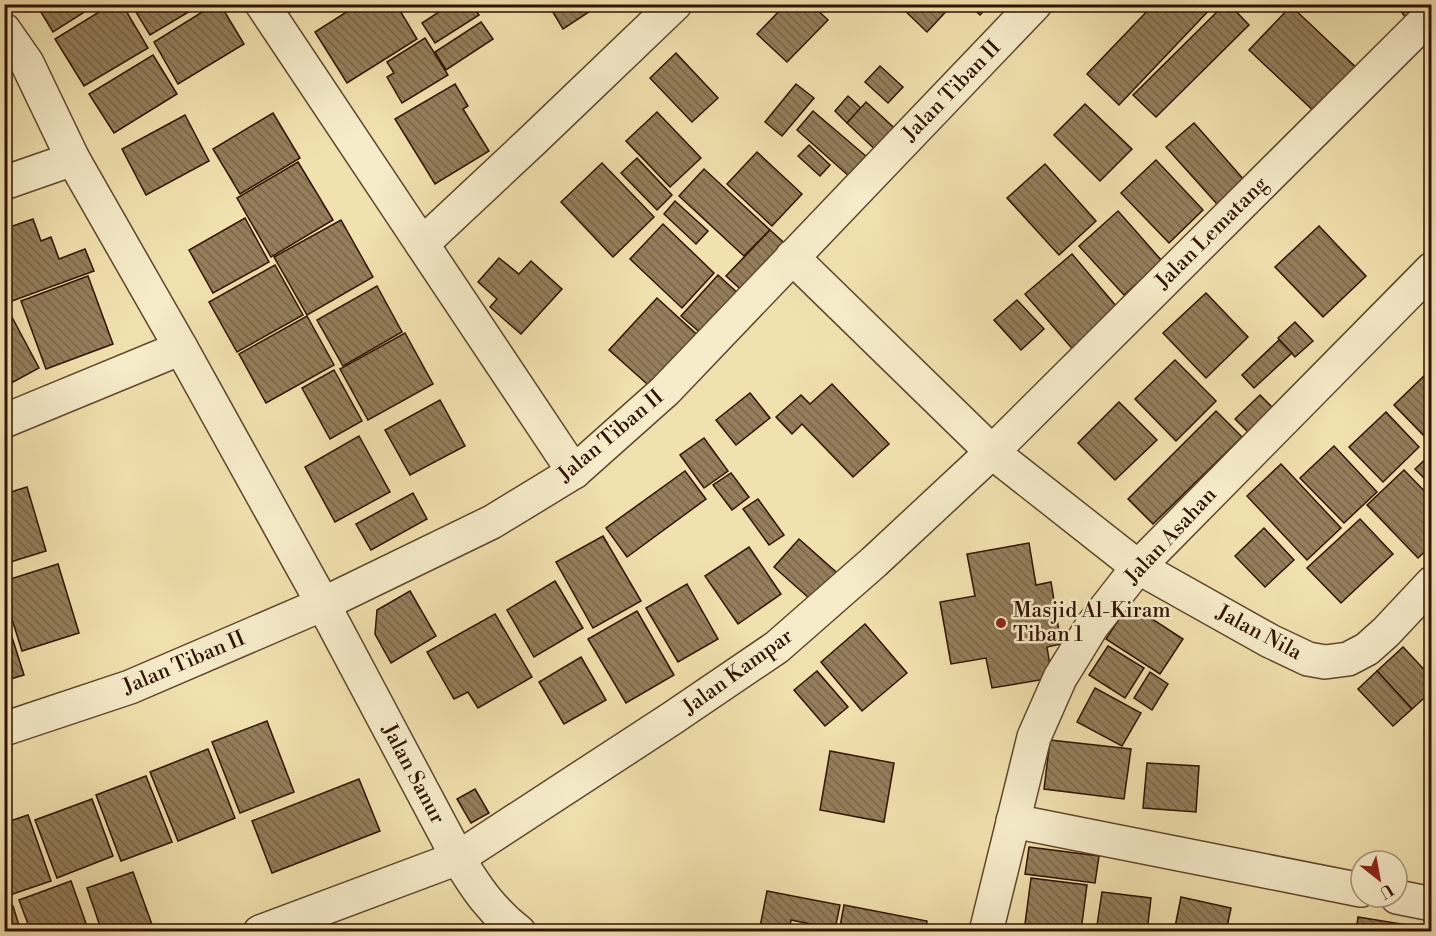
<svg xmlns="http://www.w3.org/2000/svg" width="1436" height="936" font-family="'Libre Bodoni',serif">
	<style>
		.building { fill: url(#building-back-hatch); stroke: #301202; stroke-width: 1.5 }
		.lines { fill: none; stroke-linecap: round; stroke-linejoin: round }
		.minor-casing { stroke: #60462d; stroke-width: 36 }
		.minor { stroke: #f6ecca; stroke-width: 33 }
		.poi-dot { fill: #8f2418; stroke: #f6ecca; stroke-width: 2 }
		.labels { text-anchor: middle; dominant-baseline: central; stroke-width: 5; stroke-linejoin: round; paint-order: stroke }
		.street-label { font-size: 21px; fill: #301202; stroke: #f6ecca }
		.poi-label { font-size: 21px; fill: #301202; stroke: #f6ecca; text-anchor: start }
	</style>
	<defs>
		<pattern id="building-back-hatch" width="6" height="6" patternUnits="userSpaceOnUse" patternTransform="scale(1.5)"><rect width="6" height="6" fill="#947e5b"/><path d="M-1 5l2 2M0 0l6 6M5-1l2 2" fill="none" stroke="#796649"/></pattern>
	</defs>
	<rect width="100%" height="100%" fill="#f1e1ae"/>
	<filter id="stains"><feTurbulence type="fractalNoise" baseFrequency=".00333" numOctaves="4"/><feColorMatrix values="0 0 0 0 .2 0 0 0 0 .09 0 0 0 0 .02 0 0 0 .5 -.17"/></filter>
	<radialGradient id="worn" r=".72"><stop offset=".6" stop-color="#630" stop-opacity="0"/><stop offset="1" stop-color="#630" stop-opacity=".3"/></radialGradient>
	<g class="building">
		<polygon points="36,4 97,4 53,32"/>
		<polygon points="112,4 122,4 148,48 84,86 55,39"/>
		<polygon points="131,4 202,4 150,35"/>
		<polygon points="215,4 220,4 244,44 178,84 154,42"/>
		<polygon points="359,4 396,4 417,39 347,83 315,32"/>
		<polygon points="451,4 472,4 479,15 435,43 422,23"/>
		<polygon points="548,4 601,4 563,29"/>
		<polygon points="786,4 811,4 828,20 787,62 757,34"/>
		<polygon points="898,4 953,4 927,32"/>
		<polygon points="968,4 990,4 980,15"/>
		<polygon points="1154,4 1215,4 1119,105 1087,74"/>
		<polygon points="1225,4 1229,4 1249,25 1156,117 1133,95"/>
		<polygon points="1395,4 1421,4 1411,24"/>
		<polygon points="1291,6 1361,72 1319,116 1249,50"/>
		<polygon points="481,22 493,39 446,70 435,52"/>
		<polygon points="425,38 448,75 402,103 387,77 394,73 387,62"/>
		<polygon points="676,53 718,98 692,122 650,78"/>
		<polygon points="153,55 177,94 114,133 89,94"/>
		<polygon points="880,66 903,87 888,103 865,82"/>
		<polygon points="455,84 468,106 463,109 489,151 435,184 395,119"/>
		<polygon points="796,84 814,98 782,136 765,122"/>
		<polygon points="848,96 861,108 847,123 835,111"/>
		<polygon points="866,102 901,134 881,155 847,123"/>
		<polygon points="1085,104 1132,149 1100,181 1054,135"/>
		<polygon points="813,111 867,157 850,177 797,130"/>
		<polygon points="657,112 701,158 670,187 626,141"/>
		<polygon points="273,113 300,158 240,194 213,149"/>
		<polygon points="185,115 209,161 146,195 122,149"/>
		<polygon points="1194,123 1252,189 1225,213 1166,147"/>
		<polygon points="809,145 830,165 820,176 798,156"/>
		<polygon points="757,152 802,194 772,226 727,184"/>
		<polygon points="637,158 672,195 657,210 621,173"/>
		<polygon points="1156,160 1203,210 1169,243 1121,193"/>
		<polygon points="298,162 333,220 271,257 237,198"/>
		<polygon points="602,163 654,217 613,257 561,202"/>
		<polygon points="1045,164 1096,221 1059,255 1007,198"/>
		<polygon points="704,169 770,230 744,256 679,196"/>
		<polygon points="675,201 708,231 696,244 664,214"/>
		<polygon points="1118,211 1162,261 1124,295 1079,246"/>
		<polygon points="245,218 269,262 213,293 189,250"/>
		<polygon points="33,219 41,241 51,237 59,259 85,249 94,271 4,304 4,229"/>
		<polygon points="341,220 373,277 307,315 274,257"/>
		<polygon points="663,224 714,273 682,308 630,259"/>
		<polygon points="1319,226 1366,276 1323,317 1275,267"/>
		<polygon points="770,230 791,249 747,295 726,276"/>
		<polygon points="1072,254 1122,313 1076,353 1025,294"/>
		<polygon points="499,258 519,274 531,261 562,289 521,334 490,307 497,299 478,282"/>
		<polygon points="275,265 303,315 237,352 209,302"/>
		<polygon points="718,275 741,296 704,336 681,316"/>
		<polygon points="88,276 113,344 46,369 21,301"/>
		<polygon points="377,286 402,332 343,366 317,320"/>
		<polygon points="1206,293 1248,337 1206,378 1163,333"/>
		<polygon points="657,298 702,339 655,391 609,350"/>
		<polygon points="1017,300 1044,329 1021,350 994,320"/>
		<polygon points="4,306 6,306 39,368 4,387"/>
		<polygon points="307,316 334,365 266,403 239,354"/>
		<polygon points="1295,322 1313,341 1295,357 1278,338"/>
		<polygon points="405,333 433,384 368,420 340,369"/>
		<polygon points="1279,340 1292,353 1254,388 1242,375"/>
		<polygon points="1175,360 1216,401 1176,441 1135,399"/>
		<polygon points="334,370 362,421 330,439 302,388"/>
		<polygon points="1428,372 1432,376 1432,435 1427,439 1394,405"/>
		<polygon points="832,384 889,444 853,477 802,424 792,434 776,417 801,395 810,404"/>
		<polygon points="750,393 770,418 736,445 716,420"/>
		<polygon points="1260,395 1281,416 1256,440 1235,419"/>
		<polygon points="440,400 465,446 410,475 385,430"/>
		<polygon points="1119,402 1157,440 1115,480 1078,443"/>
		<polygon points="1216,411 1242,437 1153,524 1128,499"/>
		<polygon points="1386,412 1419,447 1383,482 1349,447"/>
		<polygon points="359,436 390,492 335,522 305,467"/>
		<polygon points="704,438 728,471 704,488 680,455"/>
		<polygon points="1334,446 1377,492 1344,523 1300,478"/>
		<polygon points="1432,453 1432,486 1415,469"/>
		<polygon points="1281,464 1341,528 1307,560 1247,496"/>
		<polygon points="1404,470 1432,499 1432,545 1418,558 1367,505"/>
		<polygon points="685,471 706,499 627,557 606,528"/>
		<polygon points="731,473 749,497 732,510 713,485"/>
		<polygon points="27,487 46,551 4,564 4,494"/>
		<polygon points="413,493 427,519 371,550 356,524"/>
		<polygon points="758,499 784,535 769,545 743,509"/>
		<polygon points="1360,519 1393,554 1341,603 1307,568"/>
		<polygon points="1264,528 1294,560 1265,587 1235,556"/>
		<polygon points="603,536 641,601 593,628 556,562"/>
		<polygon points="799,539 843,578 818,606 774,567"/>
		<polygon points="1029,543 1036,585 1051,582 1061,644 1047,647 1052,678 992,688 986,658 951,664 940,602 975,596 967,554"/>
		<polygon points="749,547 781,594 738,624 705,576"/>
		<polygon points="58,564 79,633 22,651 4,594 4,581"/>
		<polygon points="555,581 583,628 534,657 507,610"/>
		<polygon points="687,584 718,639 678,662 646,608"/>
		<polygon points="410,591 436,636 391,663 375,634 377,610"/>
		<polygon points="1129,604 1183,639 1160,674 1106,639"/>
		<polygon points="637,611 674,675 626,703 588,639"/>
		<polygon points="4,612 24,675 4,681"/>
		<polygon points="495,614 532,677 478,708 468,692 454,699 427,652"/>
		<polygon points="865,624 907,673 862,711 821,662"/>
		<polygon points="1108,646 1144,668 1125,698 1089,675"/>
		<polygon points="1403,647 1432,678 1432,691 1412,709 1377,671"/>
		<polygon points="581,657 606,700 564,724 539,682"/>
		<polygon points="817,671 848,707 825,726 794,690"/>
		<polygon points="1377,671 1412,709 1393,726 1358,689"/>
		<polygon points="1150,672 1168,684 1152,710 1134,698"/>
		<polygon points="1095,688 1141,713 1122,746 1077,722"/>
		<polygon points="267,721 294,792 240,813 212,742"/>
		<polygon points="1050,740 1131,749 1124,799 1044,789"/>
		<polygon points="208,749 235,818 178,841 150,772"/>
		<polygon points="830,751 894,763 884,822 820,810"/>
		<polygon points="1147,763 1199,766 1196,812 1143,808"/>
		<polygon points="146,776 172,842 121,861 96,795"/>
		<polygon points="359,779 380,831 272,873 252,821"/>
		<polygon points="475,789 489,813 471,823 457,799"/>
		<polygon points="92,799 113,856 57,878 35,820"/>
		<polygon points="28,815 51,881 4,897 4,823"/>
		<polygon points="1029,847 1099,856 1095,883 1025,874"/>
		<polygon points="133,872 154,930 149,932 102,932 87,888"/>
		<polygon points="1031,878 1087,885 1081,931 1025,924"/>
		<polygon points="71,881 89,932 31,932 19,900"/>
		<polygon points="767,891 840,905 835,929 791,920 789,932 759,932"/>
		<polygon points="1102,892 1151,898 1147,932 1096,932"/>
		<polygon points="1181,897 1231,908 1226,932 1174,932"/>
		<polygon points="844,905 927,921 925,932 839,932"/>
		<polygon points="13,906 21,932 4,932 4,909"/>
		<polygon points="1358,917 1414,926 1413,932 1356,932"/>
		<polygon points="1235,925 1266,932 1233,932"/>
	</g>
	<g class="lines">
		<g class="minor-casing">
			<g id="minor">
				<polyline points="262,4 574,472"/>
				<path d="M4 30 27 63 73 159 181 348 323 604 458 858C476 888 491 910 519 932"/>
				<polyline points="4,183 73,159"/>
				<polyline points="422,244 533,140 675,4"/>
				<polyline points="792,257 992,452 1138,567 1270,641 1308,659 1325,662 1348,659 1367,649 1386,632 1432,583"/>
				<polyline points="4,421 181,348"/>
				<polyline points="4,729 130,687 323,604 492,522 574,472 665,391 1035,4"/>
				<polyline points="1013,821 1361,890"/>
				<polyline points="1397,897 1432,904"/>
				<polyline points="260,932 458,858 671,719 777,647 874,562 992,452 1432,14"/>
				<polyline points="986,932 1034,737 1060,678 1092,626 1138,567 1432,269"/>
			</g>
		</g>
		<use href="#minor" class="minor"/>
	</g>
	<circle class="poi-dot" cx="1001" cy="623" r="6"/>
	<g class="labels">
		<g class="street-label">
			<text transform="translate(952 91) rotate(-46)">Jalan Tiban II</text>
			<text transform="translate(1212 233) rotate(-45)">Jalan Lematang</text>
			<text transform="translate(611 436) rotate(-40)">Jalan Tiban II</text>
			<text transform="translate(1171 536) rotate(-47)">Jalan Asahan</text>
			<text transform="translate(1259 633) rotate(28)">Jalan Nila</text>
			<text transform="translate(184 663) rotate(-23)">Jalan Tiban II</text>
			<text transform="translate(738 672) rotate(-36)">Jalan Kampar</text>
			<text transform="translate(413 774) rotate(62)">Jalan Sanur</text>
		</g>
		<g class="poi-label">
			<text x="1013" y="611">Masjid Al-Kiram<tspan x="1013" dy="24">Tiban 1</tspan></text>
		</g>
	</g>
	<rect width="1436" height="936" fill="none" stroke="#f1e1ae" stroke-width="24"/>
	<rect x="6" y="6" width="1424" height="924" fill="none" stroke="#301202" stroke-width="3"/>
	<rect x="12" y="12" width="1412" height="912" fill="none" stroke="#301202" stroke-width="1.5"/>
	<g transform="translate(1379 879) rotate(149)"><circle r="28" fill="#f6ecca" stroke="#a7957a" stroke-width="1.5"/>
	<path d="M0-4.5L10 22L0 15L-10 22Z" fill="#8f2418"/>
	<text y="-9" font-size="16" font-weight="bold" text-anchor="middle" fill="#301202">U</text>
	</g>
	<rect width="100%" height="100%" filter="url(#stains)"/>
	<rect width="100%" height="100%" fill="url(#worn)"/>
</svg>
